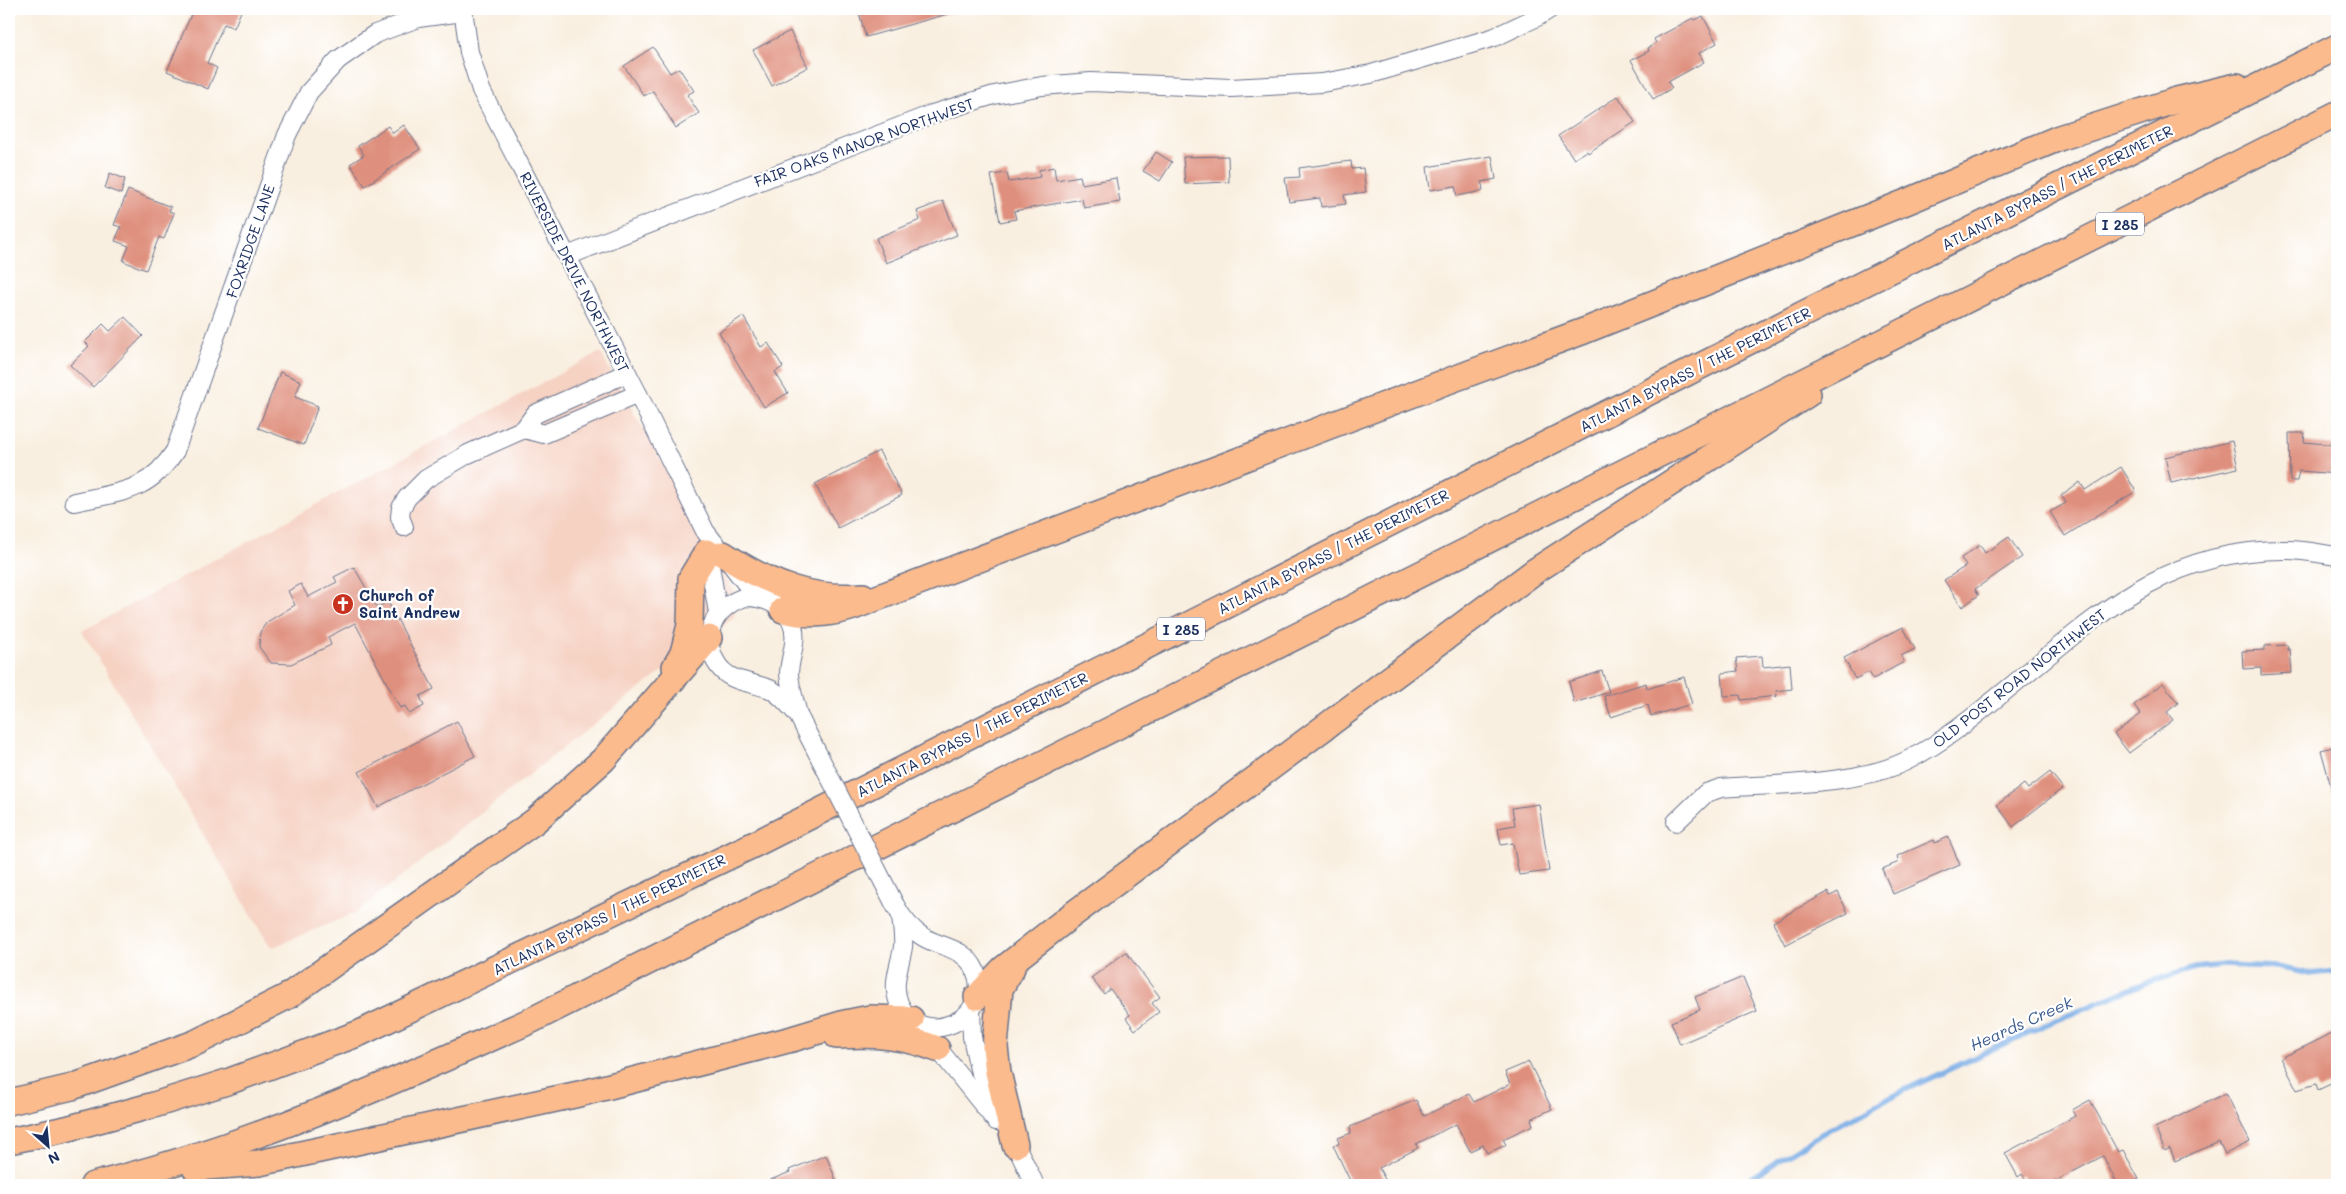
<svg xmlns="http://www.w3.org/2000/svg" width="2346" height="1194" font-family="Mali,sans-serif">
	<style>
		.built { fill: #f6d2c3 }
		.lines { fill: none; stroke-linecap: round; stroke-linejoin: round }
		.stream { stroke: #7aade6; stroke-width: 5.5 }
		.building { fill: #df8f7d }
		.minor-casing { stroke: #69728c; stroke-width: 20 }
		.highway-casing { stroke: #69728c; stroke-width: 28 }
		.minor { stroke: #fff; stroke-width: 18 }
		.highway { stroke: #fbbb8d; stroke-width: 25 }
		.minor-bridge-casing { stroke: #69728c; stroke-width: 20; stroke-linecap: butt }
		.minor-bridge { stroke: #fff; stroke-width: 18 }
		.labels { text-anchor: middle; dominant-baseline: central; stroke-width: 4.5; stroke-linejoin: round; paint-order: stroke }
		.shield { fill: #fff; stroke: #5f6d8e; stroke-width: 1 }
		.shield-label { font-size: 14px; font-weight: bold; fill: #1b2f5e }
		.street-label { font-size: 15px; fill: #1b2f5e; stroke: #fff }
		.poi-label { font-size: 15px; font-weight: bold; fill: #1b2f5e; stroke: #fff; text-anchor: start }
		.water-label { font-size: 16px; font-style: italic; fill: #3c5b8e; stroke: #fff }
	</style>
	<rect width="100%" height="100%" fill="#fff"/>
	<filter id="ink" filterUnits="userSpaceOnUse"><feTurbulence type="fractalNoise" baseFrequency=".02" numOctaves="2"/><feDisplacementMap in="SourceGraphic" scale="10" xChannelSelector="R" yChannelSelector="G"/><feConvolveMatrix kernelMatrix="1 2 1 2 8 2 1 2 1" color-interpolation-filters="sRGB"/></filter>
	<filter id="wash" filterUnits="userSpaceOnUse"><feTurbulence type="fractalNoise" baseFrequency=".0096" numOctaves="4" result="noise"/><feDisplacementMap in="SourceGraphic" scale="20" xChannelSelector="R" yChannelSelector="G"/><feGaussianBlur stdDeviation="1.12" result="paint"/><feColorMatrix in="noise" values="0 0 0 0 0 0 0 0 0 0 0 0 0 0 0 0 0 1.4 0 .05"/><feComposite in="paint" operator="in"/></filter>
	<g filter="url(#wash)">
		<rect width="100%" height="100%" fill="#f9efe0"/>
		<polygon class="built" points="600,352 738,599 733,618 592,725 357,912 271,948 82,631"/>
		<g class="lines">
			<polyline class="stream" points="1739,1185 1828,1130 1894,1095 2038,1028 2145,983 2196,968 2223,965 2277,967 2310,974 2337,971"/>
		</g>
		<g id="blocks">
			<g class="building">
				<polygon points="190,9 242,9 234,28 224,24 207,63 217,68 208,89 167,71 193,10"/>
				<polygon points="872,9 950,9 951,13 866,37 859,13"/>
				<polygon points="1703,16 1717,43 1699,53 1704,62 1668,82 1672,88 1653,99 1631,60 1649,51 1648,48 1656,43 1654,39 1693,18 1695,20"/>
				<polygon points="790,31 808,67 772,86 753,50"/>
				<polygon points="653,47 670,73 679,68 694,91 687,95 699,113 676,128 653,91 644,96 624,66"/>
				<polygon points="1618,96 1635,122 1588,153 1587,151 1574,159 1558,136"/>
				<polygon points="404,125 420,149 365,186 350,164 364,155 358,146 388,126 393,133"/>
				<polygon points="1156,152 1172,162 1160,181 1143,171"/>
				<polygon points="1228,156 1229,182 1185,184 1183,157"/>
				<polygon points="1492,156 1496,179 1482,182 1483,191 1457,196 1455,186 1430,190 1427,167"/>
				<polygon points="1351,161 1352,169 1363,168 1366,192 1344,195 1346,204 1321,207 1320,198 1289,202 1285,178 1300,177 1299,168"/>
				<polygon points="1054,167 1056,180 1080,176 1082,184 1116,178 1120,202 1084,208 1082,199 1014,211 1016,219 1000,222 991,175 1007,173 1009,182 1040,177 1039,170"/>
				<polygon points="110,173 125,179 121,194 105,188"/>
				<polygon points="128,190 171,207 169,211 174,213 164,239 159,237 146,270 123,261 129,246 115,241 121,227 114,225"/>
				<polygon points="943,201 957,235 886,263 876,238 920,220 917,211"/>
				<polygon points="743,316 761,347 768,343 783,367 775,372 788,393 764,407 719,332"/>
				<polygon points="125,317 143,336 93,387 70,365 89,346 85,342 103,324 110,331"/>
				<polygon points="280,372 301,381 295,397 318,406 304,445 258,428"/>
				<polygon points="2289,433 2305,433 2304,442 2337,445 2337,474 2299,471 2297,481 2290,481"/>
				<polygon points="2232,441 2238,468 2171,483 2165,457"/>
				<polygon points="879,451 902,495 838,528 815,484"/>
				<polygon points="2121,467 2136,491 2065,536 2050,512 2066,503 2061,495 2080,482 2085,490"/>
				<polygon points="2009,537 2022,557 1975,589 1979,595 1962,607 1944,580 1966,566 1961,558 1980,545 1985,553"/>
				<polygon points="354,567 377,607 388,602 434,689 420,696 424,706 409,714 405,706 400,708 355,623 328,637 331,645 291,664 271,663 259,647 260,632 267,622 295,605 288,591 301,584 308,597 337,582 334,577"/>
				<polygon points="1903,627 1915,649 1901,656 1904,662 1873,679 1869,672 1855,679 1844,658"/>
				<polygon points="2287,645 2288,650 2290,649 2292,673 2261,675 2261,668 2243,669 2242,651 2265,650 2265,646"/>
				<polygon points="1762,656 1763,667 1790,664 1792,689 1776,691 1777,696 1741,700 1740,695 1724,696 1722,673 1738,671 1736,658"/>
				<polygon points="1602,671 1609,692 1574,703 1569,682"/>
				<polygon points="1684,677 1692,704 1651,716 1648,705 1611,717 1604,696 1646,683 1647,689"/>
				<polygon points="2163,683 2178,703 2167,712 2173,720 2129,753 2114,734 2141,714 2134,705"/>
				<polygon points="457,721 475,756 378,807 359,772"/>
				<polygon points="2337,746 2337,793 2333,794 2321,750"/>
				<polygon points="2050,772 2063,788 2013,827 1997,805 2024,784 2028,789"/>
				<polygon points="1539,804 1549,871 1519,875 1513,843 1501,845 1498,828 1515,825 1512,808"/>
				<polygon points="1948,837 1960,865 1893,894 1882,869 1899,862 1897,856 1934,840 1935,843"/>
				<polygon points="1828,892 1830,896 1838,892 1848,913 1785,945 1773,922"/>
				<polygon points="1126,952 1160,997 1152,1003 1159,1012 1135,1030 1126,1018 1130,1015 1110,989 1104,994 1091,978"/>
				<polygon points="1743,977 1757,1011 1680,1044 1671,1022 1700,1010 1695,997"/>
				<polygon points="2337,1031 2337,1081 2318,1090 2316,1084 2297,1090 2281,1058"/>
				<polygon points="1529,1062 1552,1109 1531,1119 1533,1125 1503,1139 1506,1145 1487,1153 1483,1145 1470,1151 1456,1124 1416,1144 1418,1148 1379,1168 1388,1185 1352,1185 1333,1145 1339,1144 1338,1138 1351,1133 1350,1127 1416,1100 1424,1116 1469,1094 1474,1102 1510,1084 1505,1072"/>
				<polygon points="2226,1093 2250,1142 2225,1154 2219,1142 2175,1161 2170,1148 2165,1151 2155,1128"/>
				<polygon points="2090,1100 2118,1152 2123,1150 2139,1179 2127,1185 2118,1185 2103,1156 2048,1185 2029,1185 2022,1174 2018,1177 2005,1153 2075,1116 2072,1110"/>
				<polygon points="826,1155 838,1185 758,1185 790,1172 789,1170"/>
			</g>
		</g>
	</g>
	<g filter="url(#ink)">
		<use href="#blocks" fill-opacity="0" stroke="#69728c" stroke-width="1"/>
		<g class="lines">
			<g class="minor-casing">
				<g id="minor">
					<polyline points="463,9 469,52 481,90 638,394 705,531 748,586 760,597"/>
					<polyline points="567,256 932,114 994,95 1042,86 1091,82 1231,88 1322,83 1371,74 1495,37 1537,17 1550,9"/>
					<polyline points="524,429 544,434 638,394"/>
					<path d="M74 502C119 492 148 493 175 451L287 135 309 92 338 60 375 34 418 18 463 12"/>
					<polyline points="404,527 400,517 401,508 407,498 426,479 468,454 524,429 535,414 627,373"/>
					<polyline points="707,548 718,613"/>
					<path d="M745 597C772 597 798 613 794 643 793 653 789 664 789 674 790 688 795 701 798 715 790 706 780 694 770 689 759 685 747 683 736 679 716 672 704 646 712 626 718 610 730 602 745 597Z"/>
					<path d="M1676 822 1706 793 1721 788C1777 784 1862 785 1910 759 1943 742 1971 719 1999 696 2092 621 2161 548 2288 550 2305 550 2321 554 2337 556"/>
					<path d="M895 905C902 918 911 930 925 938 943 948 965 948 975 970 997 1018 920 1053 899 1003 891 984 900 966 903 947 904 937 902 927 901 917"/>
					<polyline points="971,1009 972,1037 979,1069 1035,1185"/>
					<polyline points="931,1040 996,1121"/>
				</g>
			</g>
			<g class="highway-casing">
				<g id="highway">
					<path d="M723 554C768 584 809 600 863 596"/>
					<path d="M783 610C808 616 828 615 853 607L1440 384 1584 331 1906 202 2059 138 2177 100 2237 86"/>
					<polyline points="675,667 683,653 690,625 691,578 707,552"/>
					<polyline points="1012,968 1000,989 995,1047 998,1072 1015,1145"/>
					<polyline points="977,997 1003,969 1068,918 1535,571 1808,394"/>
					<path d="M837 1036C875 1034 901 1035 937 1049"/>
					<polyline points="9,1102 72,1087 195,1043 288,996 535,821 603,760 709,638"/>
					<polyline points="9,1141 66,1129 154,1105 230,1081 360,1033 757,843 1825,303 2337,47"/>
					<polyline points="195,1168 259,1163 579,1094 792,1039 845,1023 870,1018 911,1019"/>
					<path d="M93 1185C246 1148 389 1084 532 1020L2337 114"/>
				</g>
			</g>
			<use href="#minor" class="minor"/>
			<use href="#highway" class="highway"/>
			<g class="minor-bridge-casing">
				<polyline id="minor-bridge" points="798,715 895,905"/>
			</g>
			<use href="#minor-bridge" class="minor-bridge"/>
		</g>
	</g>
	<defs>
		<g id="church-disc" transform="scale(1.125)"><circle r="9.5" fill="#c8321e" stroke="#fff"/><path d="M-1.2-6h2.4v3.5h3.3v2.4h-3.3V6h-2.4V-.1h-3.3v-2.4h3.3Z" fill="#fff"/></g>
	</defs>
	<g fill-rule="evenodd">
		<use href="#church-disc" x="343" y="604"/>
	</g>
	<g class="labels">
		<g class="shield">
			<rect x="2096" y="212.5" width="48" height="23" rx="4"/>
			<rect x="1157" y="617.5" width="48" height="23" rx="4"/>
		</g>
		<g class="shield-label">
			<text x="2120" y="224">I 285</text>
			<text x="1181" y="629">I 285</text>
		</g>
		<g class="street-label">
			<text transform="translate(864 142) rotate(-20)">FAIR OAKS MANOR NORTHWEST</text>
			<text transform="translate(2057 187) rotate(-27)">ATLANTA BYPASS / THE PERIMETER</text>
			<text transform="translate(250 241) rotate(-71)">FOXRIDGE LANE</text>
			<text transform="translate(575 272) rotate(63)">RIVERSIDE DRIVE NORTHWEST</text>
			<text transform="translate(1695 369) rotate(-27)">ATLANTA BYPASS / THE PERIMETER</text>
			<text transform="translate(1333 551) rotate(-27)">ATLANTA BYPASS / THE PERIMETER</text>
			<text transform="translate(2019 678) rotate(-38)">OLD POST ROAD NORTHWEST</text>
			<text transform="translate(972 734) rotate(-27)">ATLANTA BYPASS / THE PERIMETER</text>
			<text transform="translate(609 914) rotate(-26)">ATLANTA BYPASS / THE PERIMETER</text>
		</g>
		<g class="poi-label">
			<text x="359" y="595">Church of<tspan x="359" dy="17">Saint Andrew</tspan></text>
		</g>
		<g class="water-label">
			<text transform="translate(2021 1023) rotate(-24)">Heards Creek</text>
		</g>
	</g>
	<rect width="2346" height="1194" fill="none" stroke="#fff" stroke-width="30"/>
	<g transform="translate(48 1146) rotate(153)" stroke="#ffffff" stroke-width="4" paint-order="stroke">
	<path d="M0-4L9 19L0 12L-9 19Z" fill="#1b2f5e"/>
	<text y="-8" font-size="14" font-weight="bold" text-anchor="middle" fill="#1b2f5e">N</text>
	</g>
</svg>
